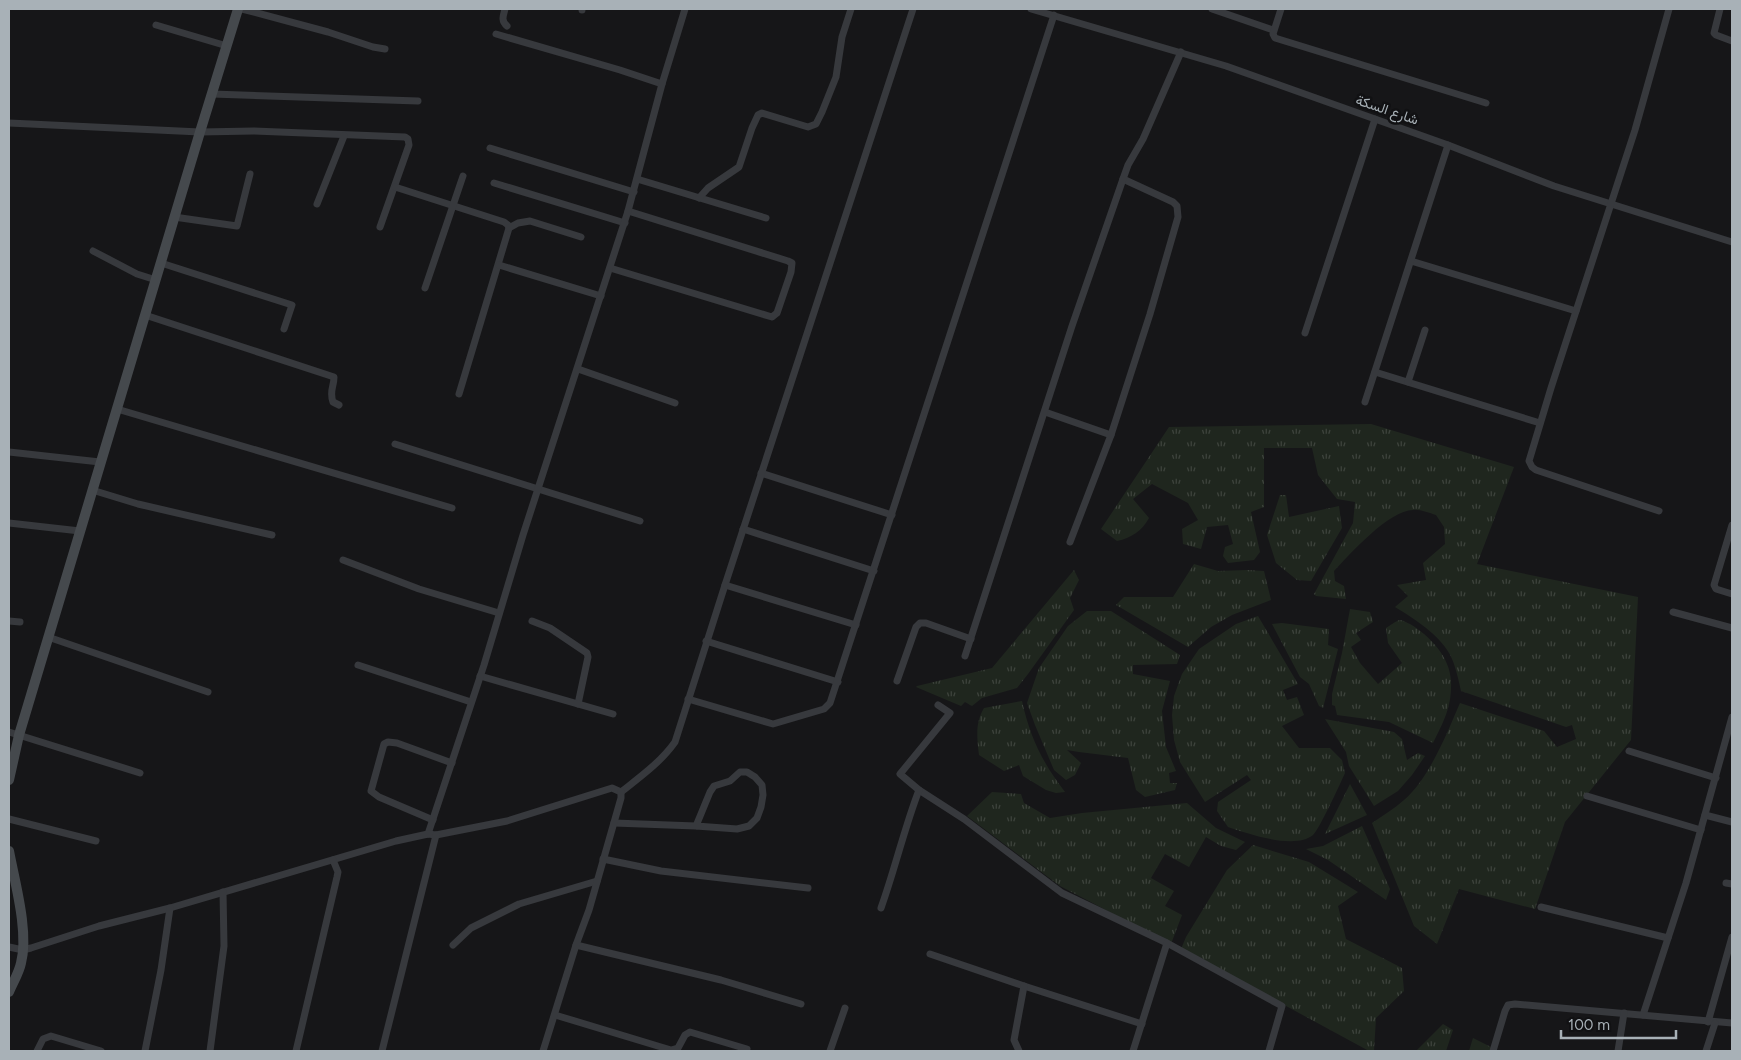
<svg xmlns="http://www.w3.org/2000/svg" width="1741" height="1060" font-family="Figtree,Vazirmatn,sans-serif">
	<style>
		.grass { fill: url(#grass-tufts) }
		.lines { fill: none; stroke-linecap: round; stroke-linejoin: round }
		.street { stroke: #37393d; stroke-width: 7 }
		.secondary { stroke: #45494d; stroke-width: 10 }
		.labels { text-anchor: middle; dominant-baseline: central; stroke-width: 5; stroke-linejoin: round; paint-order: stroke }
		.street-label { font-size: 14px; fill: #a8b1b7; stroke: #111113 }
	</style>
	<defs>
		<pattern id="grass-tufts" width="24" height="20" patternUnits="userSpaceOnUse" patternTransform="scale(1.25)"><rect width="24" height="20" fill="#1f261e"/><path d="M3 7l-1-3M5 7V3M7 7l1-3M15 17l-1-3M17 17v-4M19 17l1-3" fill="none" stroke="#3d433c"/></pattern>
	</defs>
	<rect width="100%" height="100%" fill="#161618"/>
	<g class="grass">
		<path d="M1371 424 1514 467 1477 564 1638 597 1631 740 1565 822 1535 909 1459 889 1437 944 1414 926 1372 823C1382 816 1394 809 1404 800 1429 779 1447 733 1460 703L1544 731 1557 747 1576 739 1572 725 1566 727 1461 691C1459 682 1457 673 1454 664 1446 638 1416 620 1395 607L1408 596 1397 585 1426 580 1423 563 1445 544 1444 527 1436 515C1429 513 1420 509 1413 510 1389 510 1350 554 1334 571L1335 581 1344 586 1346 599 1316 596 1314 594 1353 523 1355 502 1337 499 1318 475 1312 448H1264V507L1251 512 1260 552 1254 560 1228 563 1223 556 1225 547 1233 544 1228 525 1207 527 1201 549 1183 544 1182 529 1198 520 1188 503 1152 484 1133 499 1149 518C1142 531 1131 538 1117 541L1101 529 1169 427Z"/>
		<polygon points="1280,495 1286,495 1289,517 1339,506 1342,528 1311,581 1297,580 1276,563 1267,535"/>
		<polygon points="1194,564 1218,571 1247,570 1264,571 1271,600 1232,615 1211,627 1188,647 1116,605 1124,597 1173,597"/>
		<polygon points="1074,570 1079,580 1070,598 1074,610 1028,674 1017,688 982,698 972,706 965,702 961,706 916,687 917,686 992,668"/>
		<path d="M1350 609 1370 612 1373 622 1356 633 1361 640 1351 647 1360 663 1378 684 1402 663 1388 643 1386 628C1390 626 1395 621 1400 620 1403 620 1407 623 1410 624 1430 636 1450 657 1451 681 1452 706 1444 721 1433 743L1389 722 1337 715 1335 706 1332 705V694L1342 653Z"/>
		<polygon points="1087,611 1111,611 1180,655 1177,664 1133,665 1133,674 1170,681 1162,711 1166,747 1176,771 1169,773 1170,783 1177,783 1175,790 1145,797 1136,790 1128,758 1079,752 1067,750 1081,763 1075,775 1066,780 1054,770 1035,725 1027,703 1039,668 1068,626"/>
		<path d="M1258 616 1298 684 1283 690 1287 700 1297 697 1304 715 1282 726 1299 748H1330L1342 760 1345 773C1340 784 1319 830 1313 835 1295 850 1249 834 1228 827L1217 811 1218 802 1251 780 1247 775 1205 802 1180 762 1174 740 1172 715 1174 696 1182 674 1199 649 1236 624Z"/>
		<polygon points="1282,623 1329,629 1328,645 1338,649 1323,708 1319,706 1309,684 1300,677 1272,624"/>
		<path d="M1022 701C1030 737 1042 762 1065 792L1056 793 1046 790 1023 776 1019 765 1004 771 979 755C977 738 975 723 984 708Z"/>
		<polygon points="1325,719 1394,732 1402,739 1407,760 1418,753 1425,756 1412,775 1398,791 1374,806 1349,766 1346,752"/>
		<polygon points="1350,784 1367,815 1325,834"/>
		<polygon points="992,792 1021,794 1024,803 1050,818 1082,813 1187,803 1216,828 1245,842 1236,850 1221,846 1206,837 1189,867 1165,854 1151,878 1174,891 1165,906 1182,915 1171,944 1060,886 967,816"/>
		<polygon points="1362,826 1390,889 1386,900 1328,860 1306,849 1323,846"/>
		<polygon points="1253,845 1309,862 1358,892 1338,906 1346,939 1402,968 1404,991 1376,1018 1374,1051 1369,1051 1181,949 1186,937 1227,870"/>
		<polygon points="1443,1024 1453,1030 1446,1051 1416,1051"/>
		<polygon points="1473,1038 1491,1047 1490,1051 1469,1051"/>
	</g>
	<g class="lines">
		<g class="street">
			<polyline points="242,9 328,32 373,47 385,49"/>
			<path d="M505 9C503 16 501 21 507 26"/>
			<polyline points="1031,9 1226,66 1448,145 1554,186 1732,242"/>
			<polyline points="1212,9 1273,30"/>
			<polyline points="1281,9 1273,34 1275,38 1486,103"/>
			<polyline points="1720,9 1714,33 1716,35 1732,41"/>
			<polyline points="582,10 582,9"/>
			<polyline points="156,25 227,46"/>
			<polyline points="496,34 620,70 662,84"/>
			<polyline points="212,94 418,101"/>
			<polyline points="9,123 200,132 254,131 405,137 408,139 409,145 380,227"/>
			<polyline points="490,148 634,192"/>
			<polyline points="637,179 766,218"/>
			<polyline points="494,183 625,223"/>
			<polyline points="395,187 504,222 508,225 509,228 459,394"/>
			<polyline points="699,198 708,188 739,167 752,128 758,115 762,113 808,127 816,124 822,112 836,77 842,37 851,9"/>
			<polyline points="317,204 344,136"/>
			<polyline points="174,217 237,226 250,174"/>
			<polyline points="509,228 518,223 530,221 581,237"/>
			<polyline points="93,251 137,274 156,280"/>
			<polyline points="1411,261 1576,311"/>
			<polyline points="161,263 292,305 284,329"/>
			<polyline points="499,265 601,296"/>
			<polyline points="610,268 772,317 777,313 791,272 792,263 788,261 628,211"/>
			<polyline points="425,288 463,176"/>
			<path d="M145 315 334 377C334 387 329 391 333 402L339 405"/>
			<polyline points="1305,333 1375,119"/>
			<polyline points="578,369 675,403"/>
			<polyline points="1375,372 1540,423"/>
			<polyline points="1408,382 1425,330"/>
			<polyline points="1365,402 1448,145"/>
			<polyline points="117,409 452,508"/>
			<polyline points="1045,412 1111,435"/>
			<path d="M395 444C477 469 558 496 640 521"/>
			<polyline points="9,452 100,462"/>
			<polyline points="761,473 892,515"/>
			<polyline points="92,490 138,504 272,535"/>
			<polyline points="1659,511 1536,470 1532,467 1529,461 1551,388 1635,130 1669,9"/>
			<polyline points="9,523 80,531"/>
			<polyline points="1732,525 1714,585 1716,589 1732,594"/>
			<polyline points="743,529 874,571"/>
			<polyline points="1070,542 1111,435 1150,314 1178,217 1177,206 1173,202 1123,179"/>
			<polyline points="343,560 419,589 499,613"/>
			<polyline points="725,585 856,625"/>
			<polyline points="1673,612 1732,628"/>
			<polyline points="9,621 20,622"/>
			<polyline points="532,621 550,628 587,653 588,657 578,704"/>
			<polyline points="48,637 208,692"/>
			<polyline points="706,641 838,682"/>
			<polyline points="965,656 1072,326 1123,179 1128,165 1143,139 1181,52"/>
			<polyline points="358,665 471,702"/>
			<polyline points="480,676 613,714"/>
			<polyline points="897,681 916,627 920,623 926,623 971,639"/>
			<polyline points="688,699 773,724 824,709 830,703 1054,15"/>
			<polyline points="938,705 950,713 900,774 919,790 964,819 1062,893 1167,943 1282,1006 1269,1051"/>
			<polyline points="9,732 140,773"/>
			<polyline points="1629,751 1716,778"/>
			<path d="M621 792C640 777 661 762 675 742L725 585 913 9"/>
			<polyline points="1587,796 1701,830"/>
			<polyline points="1705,815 1732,822"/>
			<polyline points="9,819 96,841"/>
			<polyline points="433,820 379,797 371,791 384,744 388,742 397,743 452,763"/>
			<polyline points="614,823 696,826 737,829 749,826 757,818 761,807 763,795 762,785 755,777 747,772 740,772 730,781 714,786 710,792 696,826"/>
			<polyline points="428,834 484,665 523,535 628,211 662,84 685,9"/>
			<polyline points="603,859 661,871 808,888"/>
			<polyline points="1726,883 1732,884"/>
			<polyline points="1541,907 1668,938"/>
			<path d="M881 908C895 869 904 829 919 790"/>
			<polyline points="453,945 471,928 519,904 597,881"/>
			<polyline points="576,945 721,980 801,1004"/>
			<polyline points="9,947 23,950 31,948 99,926 170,908 396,841 428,834 436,835 507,821 612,788 621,792"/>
			<polyline points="930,954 1024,986 1142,1024"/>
			<polyline points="555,1015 671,1050 678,1048 685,1035 690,1032 747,1049"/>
			<polyline points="1643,1015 1686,883 1732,717"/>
			<polyline points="1708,1022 1732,937"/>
			<polyline points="37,1051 43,1039 51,1036 101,1051"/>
			<polyline points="145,1051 161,970 170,908"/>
			<polyline points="210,1051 224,946 223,892"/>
			<polyline points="296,1051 337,877 338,872 333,860"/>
			<polyline points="382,1051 436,835"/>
			<polyline points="543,1051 576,945 589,910 621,798 621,792"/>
			<polyline points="830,1051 845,1008"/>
			<polyline points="1019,1051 1014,1040 1024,986"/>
			<polyline points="1133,1051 1167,943"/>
			<polyline points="1493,1051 1505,1011 1508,1005 1515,1004 1732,1023"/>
			<polyline points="1618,1051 1624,1013"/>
			<polyline points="1706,1051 1715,1023"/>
		</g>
		<g class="secondary">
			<polyline points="9,780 19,735 200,132 238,9"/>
			<path d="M9 851C15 883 29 932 21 963 19 973 13 982 9 992"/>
		</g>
	</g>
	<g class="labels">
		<g class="street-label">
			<text transform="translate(1387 110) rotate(19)">شارع السكة</text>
		</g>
	</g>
	<rect width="1741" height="1060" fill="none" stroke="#a8b1b7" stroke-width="20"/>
	<path d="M1561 1030v8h115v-8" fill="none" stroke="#a8b1b7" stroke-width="2.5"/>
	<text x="1568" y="1030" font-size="15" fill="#a8b1b7" stroke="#111113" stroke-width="4" paint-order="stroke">100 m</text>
</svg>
